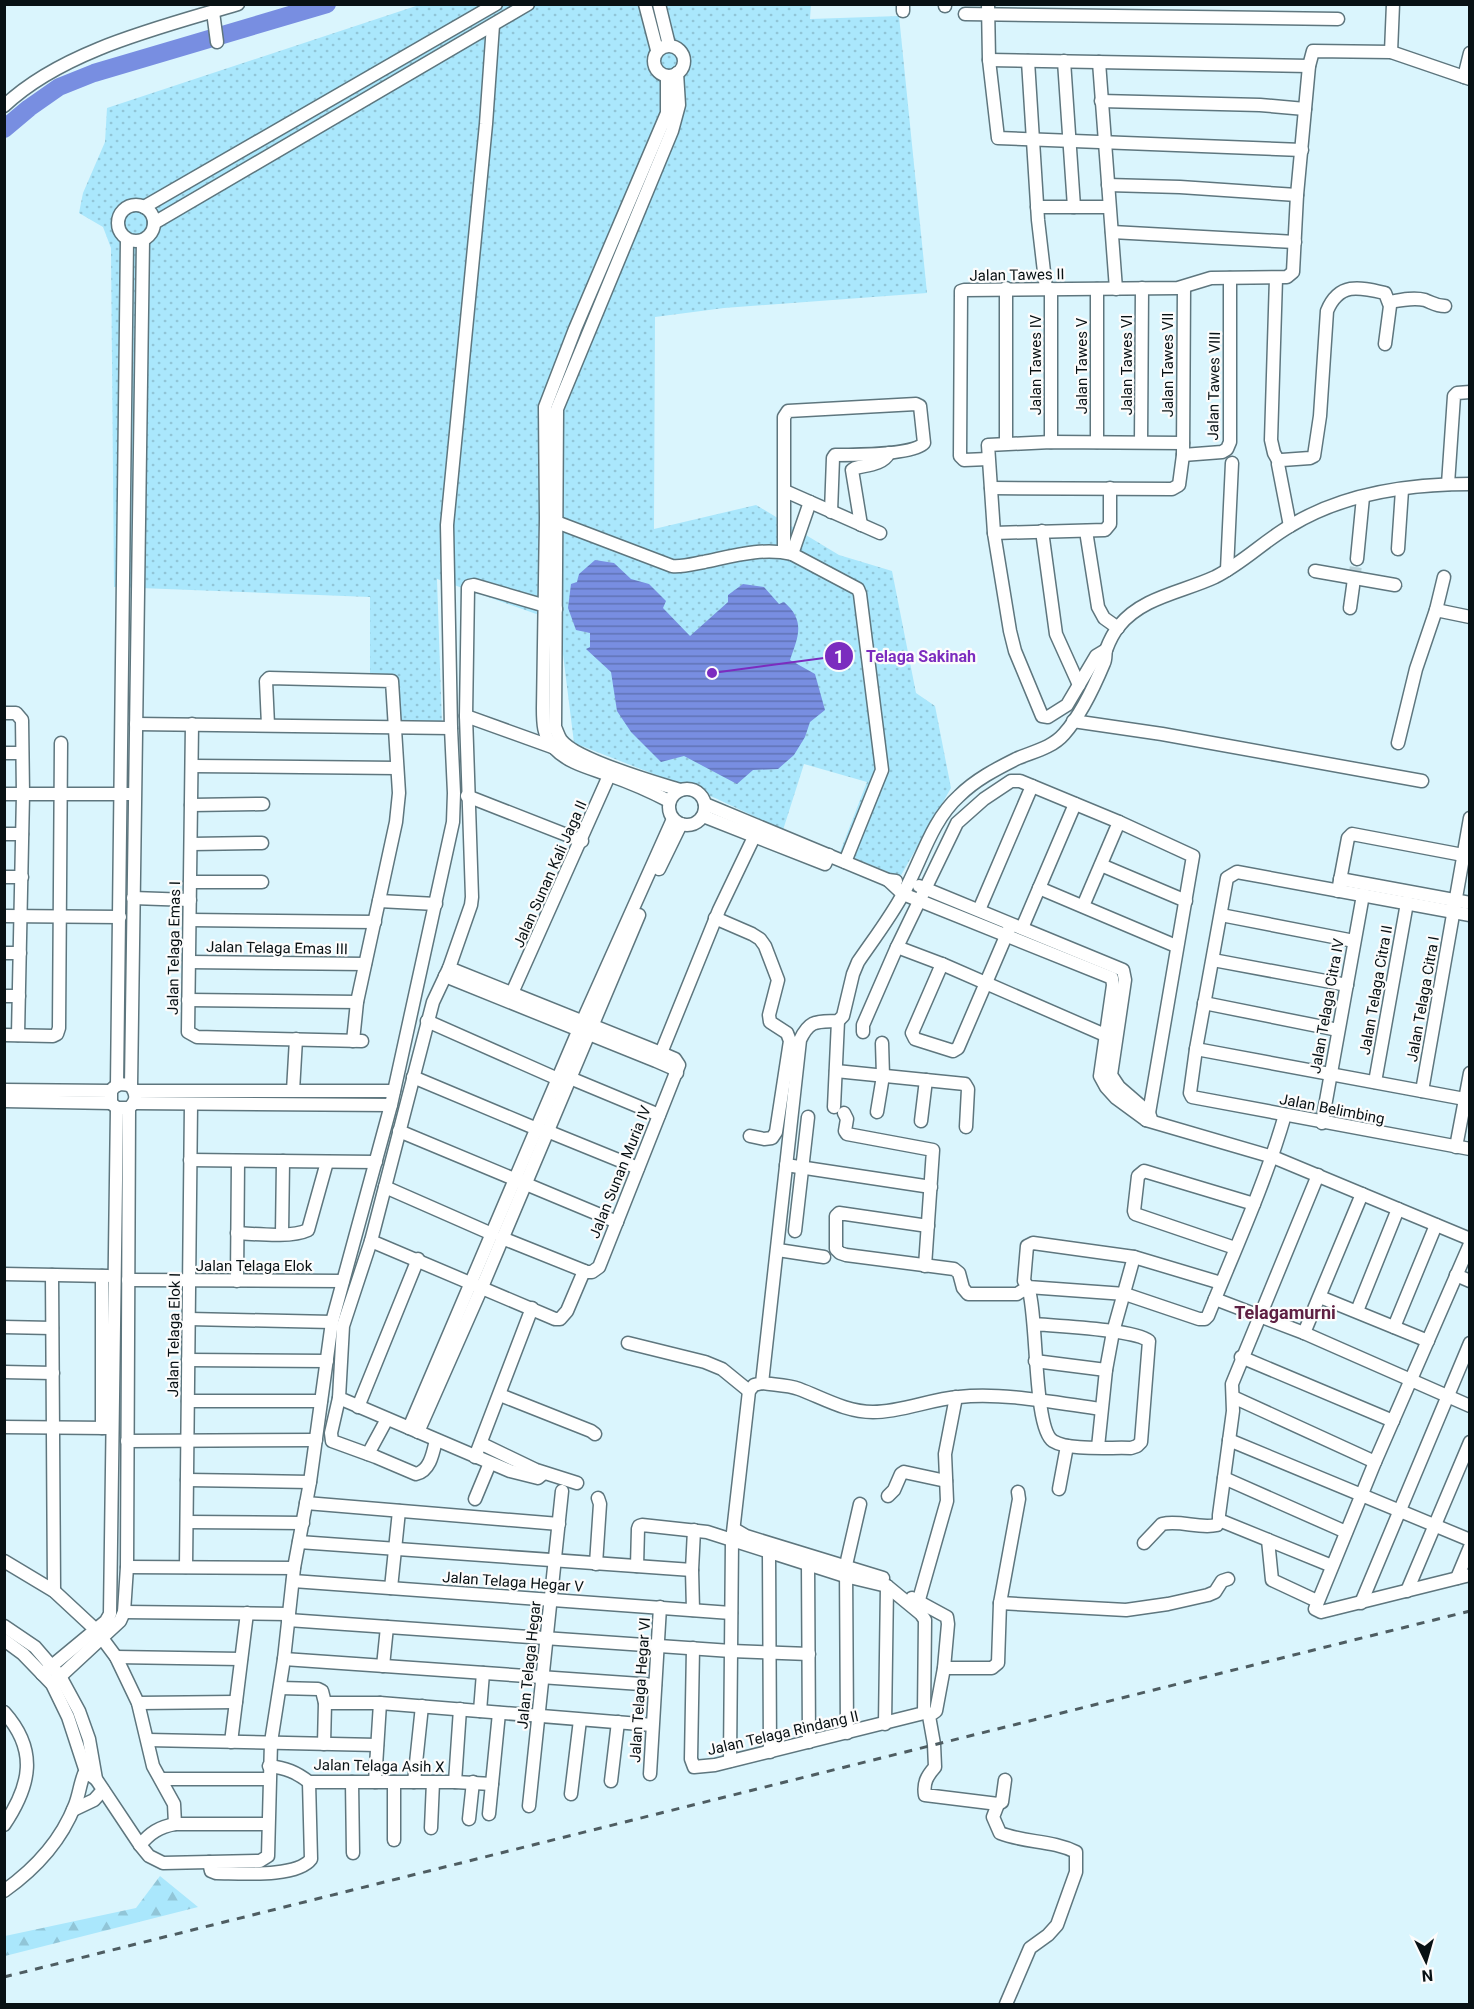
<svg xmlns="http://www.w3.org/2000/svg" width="1474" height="2009" font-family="Roboto,sans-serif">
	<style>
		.grass { fill: url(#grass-dots) }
		.forest { fill: url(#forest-firs) }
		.water { fill: url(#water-rules) }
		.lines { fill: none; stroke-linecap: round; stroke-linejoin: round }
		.river { stroke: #788ee1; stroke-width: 18 }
		.minor-tunnel { stroke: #bad3da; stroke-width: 12; stroke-dasharray: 12 6; stroke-linecap: butt }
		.minor-casing { stroke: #5e767e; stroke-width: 15 }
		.minor { stroke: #fff; stroke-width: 12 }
		.rail { stroke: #4e5d62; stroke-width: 3; stroke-dasharray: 8 8; stroke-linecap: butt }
		.labels { text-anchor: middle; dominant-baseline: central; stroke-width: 4.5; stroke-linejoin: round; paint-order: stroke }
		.street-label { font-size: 15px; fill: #081114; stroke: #fcfcfc }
		.quarter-label { font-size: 18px; font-weight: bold; fill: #5e2043; stroke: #fcfcfc }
		.leader { fill: none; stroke: #7b2cbf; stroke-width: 2 }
		.callout-dot { fill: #7b2cbf; stroke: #fcfcfc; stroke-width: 2 }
		.mark-label { font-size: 18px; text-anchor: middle; font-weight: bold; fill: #fff }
		.callout-label { font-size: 16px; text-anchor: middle; font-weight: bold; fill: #7b2cbf; stroke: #fcfcfc; stroke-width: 4.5; stroke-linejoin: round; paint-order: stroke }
	</style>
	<defs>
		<pattern id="grass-dots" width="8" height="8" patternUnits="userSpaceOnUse" patternTransform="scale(1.5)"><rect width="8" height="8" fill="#aae7fc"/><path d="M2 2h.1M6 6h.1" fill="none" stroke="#91c5d7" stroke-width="1.8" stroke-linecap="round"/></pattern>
		<pattern id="forest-firs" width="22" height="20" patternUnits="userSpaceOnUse" patternTransform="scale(1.5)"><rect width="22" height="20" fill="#aae7fc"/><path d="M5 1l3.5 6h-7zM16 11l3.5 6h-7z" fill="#91c5d7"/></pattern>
		<pattern id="water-rules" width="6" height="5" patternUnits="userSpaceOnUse" patternTransform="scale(1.5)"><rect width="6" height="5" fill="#788ee1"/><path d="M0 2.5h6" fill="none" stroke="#6073b5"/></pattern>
	</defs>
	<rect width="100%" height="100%" fill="#daf5fd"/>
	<polygon class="grass" points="811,4 810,19 899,16 927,293 724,308 655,317 654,529 756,505 839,555 892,571 916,693 935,706 951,788 900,877 840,852 867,782 804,764 783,830 715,798 574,743 559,622 437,579 442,725 396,723 396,677 370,677 370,597 114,587 111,248 103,227 79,213 83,193 105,142 107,108 419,5"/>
	<polygon class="forest" points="160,1876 198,1907 5,1956 5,1936 136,1908"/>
	<path class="water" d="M595 560 614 563 631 579 649 584 666 601 663 608 690 636 728 602V595L743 584 764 587 779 604 784 602C806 621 798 637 790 660L815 674 825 710 810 722 805 737 794 755 778 769 753 770 737 784 684 756 661 762 631 732 617 711 611 672 586 649 590 647V633L576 630 568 608 571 584 577 582 579 574Z"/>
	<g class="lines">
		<polyline class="river" points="4,129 29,108 59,87 94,73 327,4"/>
		<polyline class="minor-tunnel" points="1354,579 1357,559"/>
		<g class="minor-casing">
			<g id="minor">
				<polyline points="645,4 657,50"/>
				<polyline points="659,4 669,45"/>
				<polyline points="903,4 903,11"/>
				<polyline points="945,4 945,6"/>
				<polyline points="988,4 989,60 998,138 1302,150"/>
				<polyline points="213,12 217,42"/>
				<polyline points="965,14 1338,19"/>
				<circle cx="669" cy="61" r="15"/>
				<polyline points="1391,52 1393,4"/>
				<polyline points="989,60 1309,66"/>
				<polyline points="1028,61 1038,220 1046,289"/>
				<polyline points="1064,61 1074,207"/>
				<polyline points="1099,62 1116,289"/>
				<path d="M677 73 679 105 672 131 557 409 555 727C557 731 558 736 561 740 576 760 654 782 680 790"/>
				<path d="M667 76V113L575 329 545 407 546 518 543 708C543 722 543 737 554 748 568 763 590 768 609 775 629 782 650 791 669 801"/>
				<polyline points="1464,77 1470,53"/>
				<polyline points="1101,101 1260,105 1305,109"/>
				<path d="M4 106C63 50 162 27 238 4"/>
				<polyline points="1108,185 1180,187 1297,195"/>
				<circle cx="136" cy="223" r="18"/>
				<polyline points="144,207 496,4"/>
				<polyline points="1037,207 1109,207"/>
				<polyline points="154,223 528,4"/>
				<polyline points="1112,232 1295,242"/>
				<polyline points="1276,278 1271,440 1274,453 1279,462"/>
				<polyline points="1051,289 1051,442"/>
				<polyline points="1097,289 1097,442"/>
				<path d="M1389 302C1400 300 1414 297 1425 300 1433 303 1436 306 1445 306"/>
				<polyline points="1141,442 1142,288"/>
				<polyline points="1006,443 1006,288"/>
				<polyline points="1183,455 1222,452 1227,449 1230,442 1230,278"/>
				<polyline points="988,459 964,460 960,456 961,291 964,290 1178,288 1211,278 1287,277 1293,272 1297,195 1309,66 1313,51 1391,52 1470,79"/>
				<polyline points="1448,484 1454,396 1457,393 1470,392"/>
				<polyline points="991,488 1172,489 1179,485 1183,455 1184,287"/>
				<polyline points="785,491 880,533"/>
				<path d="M551 520 672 566C683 567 693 564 704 562 733 556 763 547 792 554L858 589 860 594 882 770 845 862"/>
				<path d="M861 525 852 470 855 468C866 465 883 465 889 453"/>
				<path d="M1290 526 1278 464 1282 460 1310 458 1314 456 1320 416 1327 311C1339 282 1359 287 1385 293L1390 306 1385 344"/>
				<polyline points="1042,531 1056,634 1079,685"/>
				<polyline points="1086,531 1098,607 1104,618 1118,628"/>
				<polyline points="994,533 1105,530 1110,524 1110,488"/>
				<polyline points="1398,549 1402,490"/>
				<path d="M784 552V417L788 411 916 404 920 406 924 443C914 455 852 455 835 455L833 458 831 512"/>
				<polyline points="792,554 810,502"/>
				<polyline points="1357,559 1363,497"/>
				<polyline points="1227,570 1232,463"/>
				<polyline points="1315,571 1395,585"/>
				<polyline points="1350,608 1354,579"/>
				<polyline points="1436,610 1444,577"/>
				<polyline points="1106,650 1096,656 1067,705 1048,717 1042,716 1015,651 1010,631 994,533 988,445 1051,442 1183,443"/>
				<polyline points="4,713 16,713 22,720 23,794 18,1035"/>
				<polyline points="466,716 555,748"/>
				<polyline points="1073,721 1162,734 1422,781"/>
				<polyline points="136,724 451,728"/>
				<polyline points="192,724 188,1032 197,1037 362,1041"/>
				<polyline points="268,725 266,681 269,678 392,681 399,793 396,822 357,1002 353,1041"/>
				<polyline points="1398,743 1416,669 1436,610 1470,617"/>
				<polyline points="4,753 22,753"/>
				<polyline points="192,766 397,768"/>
				<circle cx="687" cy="807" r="18"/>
				<polyline points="4,794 129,794"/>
				<polyline points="467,796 582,841"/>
				<polyline points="705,804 888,880 896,881"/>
				<polyline points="191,805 263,804"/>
				<polyline points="703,816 825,864 829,855"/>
				<polyline points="4,834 22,834"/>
				<polyline points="191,844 262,843"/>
				<polyline points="1101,865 1186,901"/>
				<polyline points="659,869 681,824"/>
				<polyline points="4,877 22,877"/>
				<polyline points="1340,879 1470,903"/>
				<polyline points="888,880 903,894 1112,978 1113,985 1100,1076 1106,1087 1116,1098 1146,1120 1273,1157 1470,1239"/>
				<polyline points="190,882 262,882"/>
				<polyline points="919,886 1123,970 1125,980 1111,1075 1119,1087 1149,1113 1151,1119"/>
				<polyline points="1039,888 1176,946"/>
				<polyline points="1338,891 1348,838 1352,834 1463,855"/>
				<polyline points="133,898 190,900"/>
				<polyline points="379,901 436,904"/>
				<polyline points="1083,906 1119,822"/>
				<polyline points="979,910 1032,786"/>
				<polyline points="1221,915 1354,941"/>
				<polyline points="1470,915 1237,872 1227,878 1196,1049 1190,1093 1192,1097 1470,1149"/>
				<polyline points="4,916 120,917"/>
				<polyline points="715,918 752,934 760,939 765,946 778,980 769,1015 770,1022 787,1033 790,1041 776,1132 772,1138 764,1139 750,1136"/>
				<polyline points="190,920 375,922"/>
				<polyline points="1022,928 1075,804"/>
				<polyline points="897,947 942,964 1105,1035"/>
				<polyline points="4,953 20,953"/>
				<polyline points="1213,960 1347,985"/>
				<polyline points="189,962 365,964"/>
				<polyline points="942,964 912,1033 915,1039 953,1051 958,1048 1009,929"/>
				<polyline points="449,968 661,1053 675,1059 679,1065 599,1267 592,1272 587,1272 502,1238"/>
				<polyline points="445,976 656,1061 672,1068 677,1073"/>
				<polyline points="512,993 612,769"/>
				<polyline points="4,996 19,996"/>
				<polyline points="188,1000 357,1002"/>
				<polyline points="1204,1003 1338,1030"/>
				<polyline points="427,1021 558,1079"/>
				<polyline points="863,1032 863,1025 897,947 957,823 984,799 1011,781 1020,781 1119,822 1193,856 1149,1113 1146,1120"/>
				<polyline points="4,1035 53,1036 57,1034 59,1028 61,743"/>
				<polyline points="1196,1049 1470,1100"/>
				<polyline points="661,1053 719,910 754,837"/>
				<polyline points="836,1071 965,1084 968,1089 966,1127"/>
				<polyline points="413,1077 537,1129"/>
				<polyline points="570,1078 659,1115"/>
				<polyline points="1375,1082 1407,903"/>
				<polyline points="117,1085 127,240"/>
				<polyline points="131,1086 143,240"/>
				<polyline points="4,1090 111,1091"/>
				<polyline points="135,1091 394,1091"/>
				<polyline points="293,1091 296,1039"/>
				<polyline points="1422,1091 1470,818"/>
				<polyline points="4,1101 111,1103"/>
				<polyline points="134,1103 391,1105"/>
				<polyline points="834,1107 838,1021"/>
				<polyline points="877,1112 883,1076 882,1043"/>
				<polyline points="844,1113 847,1119 845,1131 847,1134 933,1150 925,1266"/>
				<polyline points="921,1121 926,1080"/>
				<polyline points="1322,1123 1363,895"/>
				<polyline points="399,1131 617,1222"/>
				<polyline points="547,1131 638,1168"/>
				<polyline points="1456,1147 1470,1073"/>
				<polyline points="190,1160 376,1162"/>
				<polyline points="786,1165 931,1187"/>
				<polyline points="1318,1175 1232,1384 1233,1411 1219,1515 1219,1520 1332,1566"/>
				<polyline points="385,1187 492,1234"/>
				<path d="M928 1226 839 1213 836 1216V1249L840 1253 846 1255 954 1269 959 1273 963 1288 968 1294H1017L1028 1287C1038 1315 1033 1428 1053 1441 1069 1451 1112 1447 1131 1448L1137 1446 1141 1442 1149 1341C1134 1329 1056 1326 1034 1324"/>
				<polyline points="795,1231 808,1117"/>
				<path d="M237 1233C257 1234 291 1238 308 1230L327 1162"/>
				<polyline points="282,1234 283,1161"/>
				<polyline points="371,1241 555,1319 560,1319 567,1311 584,1271"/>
				<polyline points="1470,1244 1375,1462 1315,1609 1321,1612 1470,1575"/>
				<polyline points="1235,1248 1135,1214 1134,1211 1138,1176 1144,1171 1254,1204"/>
				<polyline points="778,1250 824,1257"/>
				<polyline points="4,1274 108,1276"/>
				<polyline points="52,1275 54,1591"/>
				<polyline points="1456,1275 1470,1281"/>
				<polyline points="102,1276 102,1428"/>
				<polyline points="128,1280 343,1281"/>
				<polyline points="237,1281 238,1161"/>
				<path d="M1221 1283 1134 1257 1033 1243 1027 1246 1024 1281 1028 1287 1125 1294 1199 1319H1205L1208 1316C1235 1249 1265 1184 1285 1115"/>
				<polyline points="1320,1297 1428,1341"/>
				<polyline points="1215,1299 1304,1333 1470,1406"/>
				<polyline points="1357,1311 1398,1209"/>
				<polyline points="189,1319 332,1322"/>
				<polyline points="4,1327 52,1328"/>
				<polyline points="1394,1327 1436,1225"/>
				<polyline points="1304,1333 1362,1194"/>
				<polyline points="628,1343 705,1362 722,1369 749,1391"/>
				<polyline points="1241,1357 1393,1421"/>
				<polyline points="188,1360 327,1361"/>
				<polyline points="1035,1361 1106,1370"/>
				<polyline points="4,1372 53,1373"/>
				<path d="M762 1383C774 1385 788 1385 799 1389 823 1398 846 1412 873 1412 903 1412 930 1399 959 1397 1002 1392 1057 1403 1101 1409"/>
				<polyline points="500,1395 591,1431 595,1434"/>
				<polyline points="1233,1397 1375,1462"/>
				<path d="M339 1398 331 1433 332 1441 376 1457 416 1474C430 1471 433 1453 436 1440"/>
				<polyline points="188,1401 321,1401"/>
				<polyline points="358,1407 418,1259"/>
				<polyline points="4,1427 108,1428"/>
				<polyline points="409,1428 579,1029 673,819"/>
				<polyline points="418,1432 482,1287 639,915"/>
				<polyline points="1229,1440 1470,1540"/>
				<polyline points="127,1441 316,1440"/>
				<polyline points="482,1444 536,1470 577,1483"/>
				<polyline points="1098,1447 1106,1370 1113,1332 1134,1257"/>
				<polyline points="368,1454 387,1419"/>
				<polyline points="475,1457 532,1308"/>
				<polyline points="544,1473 538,1478 510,1471 339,1398 343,1326 371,1241 433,1002 449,968 471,905 472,897 466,716 468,588 469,586 474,585 556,609"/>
				<polyline points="1224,1478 1346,1532"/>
				<polyline points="187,1480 310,1482"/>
				<polyline points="1059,1489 1067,1446"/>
				<polyline points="888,1496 894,1490 901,1474 904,1472 946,1481"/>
				<polyline points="475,1499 490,1463"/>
				<polyline points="306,1503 559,1524"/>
				<polyline points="187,1522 303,1523"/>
				<polyline points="734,1529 746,1536 883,1578"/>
				<polyline points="1268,1540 1272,1580 1317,1601"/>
				<polyline points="299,1542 692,1570"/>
				<path d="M1144 1543 1162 1524C1181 1520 1199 1529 1217 1525L1219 1520"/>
				<polyline points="769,1553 770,1752"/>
				<polyline points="4,1561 54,1591 96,1630 116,1657 138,1703 153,1766 174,1804 175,1824"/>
				<polyline points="808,1563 809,1742"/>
				<polyline points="596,1564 600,1504 598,1498"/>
				<polyline points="637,1566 638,1529 639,1526 642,1525 707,1532 845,1576 887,1586 921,1614 925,1620 924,1713 715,1765 694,1767 691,1759 693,1648"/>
				<polyline points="127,1567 294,1568"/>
				<polyline points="186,1567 191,1104"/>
				<polyline points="1457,1578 1470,1547"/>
				<polyline points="293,1581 731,1613"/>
				<polyline points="391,1588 399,1511"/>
				<polyline points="1407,1591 1470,1442"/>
				<path d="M912 1598 947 1617 948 1624 944 1668 936 1711 929 1716 934 1744 935 1767C927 1776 923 1783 925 1795L998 1804 1002 1802 1005 1780"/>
				<polyline points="918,1603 947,1501 945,1454 956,1397"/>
				<polyline points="1000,1603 1126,1610 1168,1604 1208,1595 1215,1592 1222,1581 1228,1579"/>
				<polyline points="1361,1603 1470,1343"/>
				<polyline points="693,1610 692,1570 694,1530"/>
				<polyline points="124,1612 289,1614"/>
				<polyline points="288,1620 731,1651 809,1654"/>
				<polyline points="4,1626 35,1647 60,1676 79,1711 89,1739 96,1779 140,1845 149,1856 163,1863 260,1861 268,1856 271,1742 284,1659 294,1568 310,1482 332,1322 391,1105 453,822 454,793 451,728 447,525 486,124 493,25"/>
				<polyline points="4,1640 23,1654 52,1684 68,1717 86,1772 96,1779"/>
				<polyline points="116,1657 241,1659"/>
				<polyline points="284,1659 655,1685"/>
				<polyline points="383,1666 387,1627"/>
				<polyline points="944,1668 992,1668 998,1663 1000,1603 1019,1499 1018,1492"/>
				<polyline points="42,1674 106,1621 110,1614 117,1108"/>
				<path d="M52 1684 120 1621 124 1612 127 1567 129 1108C137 1101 137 1095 131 1086 123 1083 116 1083 111 1091V1103L117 1108H129"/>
				<polyline points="280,1688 318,1689 322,1691 325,1703 324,1744"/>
				<polyline points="138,1703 236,1702"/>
				<polyline points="325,1703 380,1703 652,1725"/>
				<polyline points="480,1711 483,1673"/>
				<path d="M4 1712C38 1750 31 1785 4 1825"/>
				<polyline points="885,1724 887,1586"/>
				<polyline points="847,1733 846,1565 860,1504"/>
				<polyline points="148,1740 377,1745"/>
				<polyline points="231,1742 247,1613"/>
				<path d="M730 1761 732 1541 749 1391 754 1385 762 1383 800 1040C810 1019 817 1022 838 1021L843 1016 853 974 858 962C873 940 890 918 903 894 921 862 931 821 959 796 975 780 996 769 1016 759 1032 752 1052 748 1064 734 1081 715 1094 687 1104 663 1106 659 1105 654 1106 650 1109 642 1114 632 1119 626 1142 597 1183 592 1215 577 1243 563 1264 541 1290 526 1342 494 1409 484 1470 484"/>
				<path d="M269 1766C286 1768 296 1772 309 1782H455L492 1784"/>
				<polyline points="650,1774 660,1607"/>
				<polyline points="161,1779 269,1779"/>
				<polyline points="611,1781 618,1722"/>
				<polyline points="352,1782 353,1853"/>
				<polyline points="375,1782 380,1703"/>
				<polyline points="394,1782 394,1840"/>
				<polyline points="414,1782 422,1706"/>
				<polyline points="455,1782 460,1709"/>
				<polyline points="571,1794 580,1720"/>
				<path d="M998 1804 993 1817 1000 1833C1025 1843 1052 1840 1076 1852V1872L1057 1925 1048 1935 1030 1948 1006 2004"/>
				<polyline points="529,1806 562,1491"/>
				<polyline points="73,1810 94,1800 103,1790"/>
				<polyline points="489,1814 499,1713"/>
				<polyline points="469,1819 473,1782"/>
				<polyline points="431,1828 433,1782"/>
				<path d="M140 1845C150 1833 159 1827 175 1824H268"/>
				<path d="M209 1862 211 1871 216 1873C239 1873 297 1878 311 1859L309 1782"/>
				<path d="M4 1891C35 1869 61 1841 75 1805 79 1795 80 1784 84 1774L92 1770"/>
			</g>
		</g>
		<use href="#minor" class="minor"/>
		<polyline class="rail" points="4,1977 1470,1611"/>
	</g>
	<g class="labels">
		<g class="street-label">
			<text transform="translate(1017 275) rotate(-1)">Jalan Tawes II</text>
			<text transform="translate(1036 365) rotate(-90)">Jalan Tawes IV</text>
			<text transform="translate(1127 365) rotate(-90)">Jalan Tawes VI</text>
			<text transform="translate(1168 365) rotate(-90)">Jalan Tawes VII</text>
			<text transform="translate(1082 366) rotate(-90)">Jalan Tawes V</text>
			<text transform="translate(1214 386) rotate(-89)">Jalan Tawes VIII</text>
			<text transform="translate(550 874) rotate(-66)">Jalan Sunan Kali Jaga II</text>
			<text transform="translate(174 948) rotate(-89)">Jalan Telaga Emas I</text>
			<text transform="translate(277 948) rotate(1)">Jalan Telaga Emas III</text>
			<text transform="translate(1376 990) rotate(-80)">Jalan Telaga Citra II</text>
			<text transform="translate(1423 999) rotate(-80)">Jalan Telaga Citra I</text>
			<text transform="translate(1327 1006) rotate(-80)">Jalan Telaga Citra IV</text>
			<text transform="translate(1332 1109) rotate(11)">Jalan Belimbing</text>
			<text transform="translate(620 1172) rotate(-68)">Jalan Sunan Muria IV</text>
			<text x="254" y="1266">Jalan Telaga Elok</text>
			<text transform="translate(174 1335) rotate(-89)">Jalan Telaga Elok I</text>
			<text transform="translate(513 1582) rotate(4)">Jalan Telaga Hegar V</text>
			<text transform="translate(529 1665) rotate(-84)">Jalan Telaga Hegar</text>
			<text transform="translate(640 1690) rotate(-86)">Jalan Telaga Hegar VI</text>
			<text transform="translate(783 1733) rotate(-13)">Jalan Telaga Rindang II</text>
			<text transform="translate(379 1766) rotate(1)">Jalan Telaga Asih X</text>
		</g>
		<g class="quarter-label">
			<text x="1285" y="1312">Telagamurni</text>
		</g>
	</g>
	<path class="leader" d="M712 673L839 656"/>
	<g class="callout-dot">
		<circle cx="712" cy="673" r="6"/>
		<circle cx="839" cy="656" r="15"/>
	</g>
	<g class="mark-label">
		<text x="839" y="663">1</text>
	</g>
	<g class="callout-label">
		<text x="921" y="662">Telaga Sakinah</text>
	</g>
	<rect width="1474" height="2009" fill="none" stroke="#081114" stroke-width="12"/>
	<g transform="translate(1426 1961) rotate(175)" stroke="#fcfcfc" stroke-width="4.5" paint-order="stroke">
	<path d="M0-4.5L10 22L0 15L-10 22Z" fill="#081114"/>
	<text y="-9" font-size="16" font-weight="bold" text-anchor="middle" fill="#081114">N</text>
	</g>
</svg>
